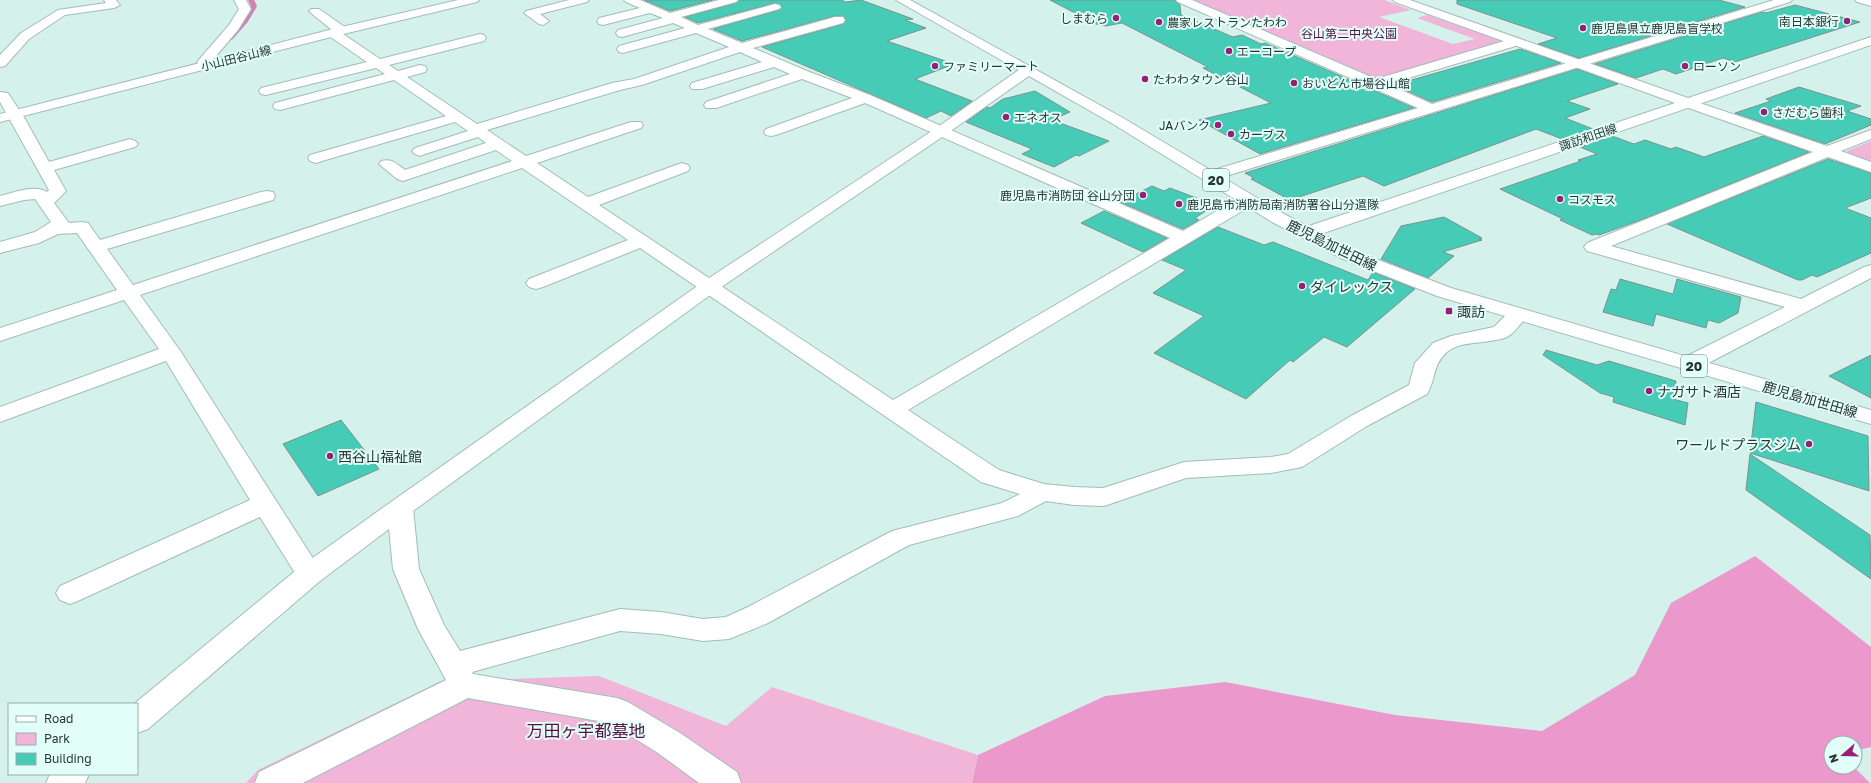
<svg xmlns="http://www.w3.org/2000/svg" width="1871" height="783" font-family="'Golos Text','Noto Sans JP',sans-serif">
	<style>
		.green { fill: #f0b5d9 }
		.forest { fill: #eb99cd }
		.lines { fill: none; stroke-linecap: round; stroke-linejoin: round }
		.stream { stroke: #d181b4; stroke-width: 5.5 }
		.building { fill: #46cbb7; stroke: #7a948f }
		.minor-casing { stroke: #a2bdb8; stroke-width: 2 }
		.tertiary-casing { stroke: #a2bdb8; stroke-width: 2 }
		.secondary-casing { stroke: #a2bdb8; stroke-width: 2 }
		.primary-casing { stroke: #a2bdb8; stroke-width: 2 }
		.minor { fill: #fff; fill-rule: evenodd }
		.tertiary { fill: #fff; fill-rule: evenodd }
		.secondary { fill: #fff; fill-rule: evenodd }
		.primary { fill: #fff; fill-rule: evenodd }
		.poi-dot { fill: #981f78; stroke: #e2fef8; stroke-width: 1.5 }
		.labels { text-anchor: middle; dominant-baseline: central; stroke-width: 4; stroke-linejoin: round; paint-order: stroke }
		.far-poi-label { font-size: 12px; fill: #2b3634; stroke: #e2fef8; text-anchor: start }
		.far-park-label { font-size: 12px; fill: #591246; stroke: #e2fef8 }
		.far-street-label { font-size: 12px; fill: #2b3634; stroke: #e2fef8 }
		.shield { fill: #e2fef8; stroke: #62726f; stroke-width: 1 }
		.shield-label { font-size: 13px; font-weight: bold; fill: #2b3634 }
		.street-label { font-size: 14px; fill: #2b3634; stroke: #e2fef8 }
		.poi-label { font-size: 14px; fill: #2b3634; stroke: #e2fef8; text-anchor: start }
		.near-park-label { font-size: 17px; fill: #591246; stroke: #e2fef8 }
	</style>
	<rect width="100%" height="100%" fill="#d5f1eb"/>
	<g class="green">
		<polygon points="1190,0 1384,0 1411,10 1379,17 1453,44 1475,39 1417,18 1427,15 1499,40 1500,44 1377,79 1365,77"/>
		<polygon points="1871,141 1871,163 1849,155 1847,151"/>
		<polygon points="599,676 726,726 772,687 978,755 972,783 246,783 258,770 441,681"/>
	</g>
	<polygon class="forest" points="1755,556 1871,647 1871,747 1855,751 1855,743 1831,743 1831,767 1854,767 1870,783 972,783 978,755 1105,696 1225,682 1395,715 1542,731 1635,675 1671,603"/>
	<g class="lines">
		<polyline class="stream" points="231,37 245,21 254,6 251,0"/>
	</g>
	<g class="building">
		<polygon points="644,0 713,0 670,11"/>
		<polygon points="740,0 841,0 846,2 861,0 913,19 905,20 926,28 887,41 954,64 915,79 972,101 951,116 941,111 926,118 762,47 843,24 846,19 843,16 835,16 742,41 713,29 779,10 782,6 775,3 698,23 685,17 736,3"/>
		<polygon points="1050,0 1174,0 1180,5 1181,15 1233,37 1242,35 1261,44 1265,43 1414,108 1260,154 1199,120 1271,103 1203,68 1208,67 1122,23 1106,26 1096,24"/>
		<polygon points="1457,0 1719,0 1745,7 1579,58 1538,44 1557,38 1457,4"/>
		<polygon points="1795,5 1860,22 1735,62 1723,58 1676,74 1663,69 1636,78 1595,64 1762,12 1766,13"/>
		<polygon points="1520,49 1561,63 1432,102 1394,85"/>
		<polygon points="1577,69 1618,84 1567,101 1590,109 1565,118 1593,129 1562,139 1536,129 1384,186 1363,176 1290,200 1251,179 1254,178 1245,173"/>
		<polygon points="1799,87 1861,106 1847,111 1871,119 1871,125 1825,144 1735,113 1771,101 1766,99"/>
		<polygon points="1035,91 1070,112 1052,120 1109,141 1079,156 1076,155 1054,167 1022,154 1032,149 966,122 987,107 990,108 1003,99"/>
		<polygon points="1612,136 1634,144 1645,140 1671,149 1676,147 1704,157 1763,136 1809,152 1649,217 1599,235 1596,234 1592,235 1560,220 1563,219 1500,189 1581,161 1578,160 1597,154 1580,147"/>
		<polygon points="1828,159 1871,173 1871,198 1845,208 1871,218 1871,253 1817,277 1812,275 1802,280 1798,280 1667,224"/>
		<polygon points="1152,186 1164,191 1170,188 1215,205 1195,218 1199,220 1183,229 1120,202"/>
		<polygon points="1104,211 1167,238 1143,252 1081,223"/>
		<polygon points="1444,217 1482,238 1479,239 1482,240 1443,252 1454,256 1428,278 1381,259 1401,226"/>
		<polygon points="1218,227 1264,245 1273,242 1368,280 1373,272 1415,289 1347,347 1324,337 1293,362 1290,360 1246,399 1154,353 1204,316 1153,293 1186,270 1162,260"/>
		<polygon points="1620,279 1673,294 1677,279 1741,297 1738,313 1719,323 1708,320 1706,328 1656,314 1653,326 1603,312 1611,289 1616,290"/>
		<polygon points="1546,350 1597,365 1609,361 1676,381 1673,399 1688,403 1685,425 1613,402 1614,397 1600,393 1543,355"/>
		<polygon points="1871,355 1871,398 1829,376"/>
		<polygon points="1756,402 1868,436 1869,491 1750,453"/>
		<polygon points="341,420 379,469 318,496 283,444"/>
		<polygon points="1750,454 1870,535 1871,579 1746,490"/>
	</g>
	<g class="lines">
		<g class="minor-casing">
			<g id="minor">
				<polygon points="104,0 116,0 120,5 114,8 65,15 29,39 5,66 0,67 0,55 21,33 58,10 106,3"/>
				<polygon points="234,0 246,0 251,9 238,30 211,62 213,65 211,68 201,68 197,62 229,25 239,9"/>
				<polygon points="569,0 589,0 587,2 540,14 549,21 543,25 539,24 524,13 526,11"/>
				<path d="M624 0H640L670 13 719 0H738L736 2 681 17 698 25 775 4 779 5 781 7 779 9 708 29 742 43 835 17H843L845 20 843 23 753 48 807 71 870 95 1183 231 1242 196 1248 195 1254 196 1256 200 1254 204 908 410 999 470 1044 484 1074 487 1103 488 1184 462 1271 457 1288 454 1351 416 1409 385 1415 363 1433 343 1451 336 1494 327 1511 310 1518 308 1525 310 1528 314C1523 321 1514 334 1507 337 1490 344 1461 340 1447 352 1432 365 1436 380 1427 394L1367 426 1302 467 1271 473 1186 478 1104 506 1074 505 1046 501 1018 516 909 545 768 623 729 639 703 641 661 634 620 631 472 672 473 674 617 698 628 702 680 733 737 772 741 783H699L658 753 610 723 468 698 303 783H255L259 772 446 680 418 629 393 569 387 508 391 502 400 499 409 502 413 508 419 569 444 625 460 651 620 609 661 612 703 619 726 617 748 607 892 531 1002 503 1020 494 981 482 640 248 543 287 536 289 529 287 526 283 529 279 628 240 522 168 140 295 181 352 323 574 320 581 310 584 300 581 260 517 80 600 70 604 60 600 56 593 60 586 250 500 166 361 0 422V407L159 349 124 300 0 341V328L117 290 77 233 58 234 39 243 0 253V242L35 232 51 222 35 199 24 200 0 206V196C13 193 35 184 47 192L49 190 0 102V92L8 93 25 119 49 162 130 139 135 141 138 144 135 147 54 170 66 191 54 203 69 223 82 222 88 223 100 240 261 192 267 191 273 192 275 196 273 200 107 249 133 285 512 161 496 150 403 181 397 179 379 164 381 161C392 158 397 164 405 170L486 143 478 137 425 154 420 156 415 154 412 151 415 148 468 131 455 122 322 161 316 163 310 161 308 158 310 155 446 116 394 80 280 110 275 109 273 106 275 103 385 74 376 68 266 95 261 94 259 91 261 88 367 62 329 36 327 33 332 30 311 13 309 11 311 9H319L346 28 348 31 343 34 380 59 480 34 484 35 486 38 484 41 389 65 398 71 420 65 425 66 427 69 425 72 407 77 477 124 612 83 634 79 729 47 696 33 623 53 619 52 617 49 619 46 685 28 673 23 622 37 618 36 616 33 618 30 663 18 650 13 603 25 599 24 597 21 599 18 640 8 626 2ZM740 52 762 62 692 83 690 86 692 89H702L774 67 790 74 706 102 704 105 706 108H716L802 79 852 98 766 129 764 132 766 135 771 136 776 135 865 103 1170 238 893 400 599 205 688 171 690 168 688 165 682 163 676 165 588 197 537 163 641 128 643 125 641 122H631L526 156 487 130 620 90 642 85Z"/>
				<polygon points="1176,0 1192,0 1376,79 1511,39 1519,39 1521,42 1519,45 1388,84 1432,104 1774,0 1792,0 1790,2 1210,181 1204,179 1202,176 1204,173 1418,108 1178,2"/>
				<polygon points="1688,99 1827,146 1871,130 1871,139 1841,151 1871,162 1871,172 1828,157 1611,246 1801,299 1864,267 1871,265 1871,278 1697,369 1689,370 1681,369 1678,364 1681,359 1785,307 1587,251 1584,247 1587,243 1813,152 1683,106 1681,103 1683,100"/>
			</g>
		</g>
		<g class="tertiary-casing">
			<g id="tertiary">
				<polygon points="1393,0 1410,0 1688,98 1871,37 1871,45 1312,237 1306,238 1300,237 1297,233 1300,229 1675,103 1395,2"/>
				<polygon points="1855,0 1871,0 1871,6 1857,2"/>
				<polygon points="1028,66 1033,67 1035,70 1033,73 945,135 717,290 409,514 320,581 148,729 137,733 137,704 134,704 300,567 391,502 703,282 935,129 1023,67"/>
				<polygon points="50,774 89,774 85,783 46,783"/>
			</g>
		</g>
		<g class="secondary-casing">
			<polygon id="secondary" points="458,0 479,0 477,2 335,36 0,122 0,114 333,29"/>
		</g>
		<g class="primary-casing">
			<polygon id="primary" points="896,0 910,0 1123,118 1284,214 1355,251 1451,288 1871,410 1871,424 1437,296 1343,259 1272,222 1113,124"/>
		</g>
		<use href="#minor" class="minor"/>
		<use href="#tertiary" class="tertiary"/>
		<use href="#secondary" class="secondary"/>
		<use href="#primary" class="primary"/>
	</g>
	<g class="poi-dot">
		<circle cx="1116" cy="18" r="4"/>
		<circle cx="1847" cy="21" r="4"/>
		<circle cx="1159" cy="22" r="4"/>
		<circle cx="1583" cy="28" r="4"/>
		<circle cx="1229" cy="51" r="4"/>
		<circle cx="935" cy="66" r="4"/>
		<circle cx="1685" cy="66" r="4"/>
		<circle cx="1145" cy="79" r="4"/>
		<circle cx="1294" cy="83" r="4"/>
		<circle cx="1764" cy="112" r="4"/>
		<circle cx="1006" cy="117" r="4"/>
		<circle cx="1218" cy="125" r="4"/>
		<circle cx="1231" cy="134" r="4"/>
		<circle cx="1143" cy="195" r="4"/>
		<circle cx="1560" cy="199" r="4"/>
		<circle cx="1179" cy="204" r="4"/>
		<circle cx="1302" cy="286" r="4"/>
		<rect x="1445" y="307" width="8" height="8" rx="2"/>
		<circle cx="1649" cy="391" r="4"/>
		<circle cx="1809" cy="444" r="4"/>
		<circle cx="330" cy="456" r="4"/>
	</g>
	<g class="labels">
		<g class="far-poi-label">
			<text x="1108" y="18" text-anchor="end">しまむら</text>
			<text x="1839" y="21" text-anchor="end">南日本銀行</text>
			<text x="1167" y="22">農家レストランたわわ</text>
			<text x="1591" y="28">鹿児島県立鹿児島盲学校</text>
			<text x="1237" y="51">エーコープ</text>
			<text x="943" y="66">ファミリーマート</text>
			<text x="1693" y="66">ローソン</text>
			<text x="1153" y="79">たわわタウン谷山</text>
			<text x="1302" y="83">おいどん市場谷山館</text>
			<text x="1772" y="112">さだむら歯科</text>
			<text x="1014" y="117">エネオス</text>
			<text x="1210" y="125" text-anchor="end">JAバンク</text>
			<text x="1239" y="134">カーブス</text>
			<text x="1135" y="195" text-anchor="end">鹿児島市消防団 谷山分団</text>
			<text x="1568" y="199">コスモス</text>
			<text x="1187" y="204">鹿児島市消防局南消防署谷山分遣隊</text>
		</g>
		<g class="far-park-label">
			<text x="1349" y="33">谷山第二中央公園</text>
		</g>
		<g class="far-street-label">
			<text transform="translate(236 58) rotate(-14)">小山田谷山線</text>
			<text transform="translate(1588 137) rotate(-19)">諏訪和田線</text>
		</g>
		<g class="shield">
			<rect x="1203" y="169" width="26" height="22" rx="3"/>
			<rect x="1681" y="355" width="26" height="22" rx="3"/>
		</g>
		<g class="shield-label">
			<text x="1216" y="180">20</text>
			<text x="1694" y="366">20</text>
		</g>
		<g class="street-label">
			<text transform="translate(1332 245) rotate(26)">鹿児島加世田線</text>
			<text transform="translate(1810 399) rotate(16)">鹿児島加世田線</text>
		</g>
		<g class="poi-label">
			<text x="1310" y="286">ダイレックス</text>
			<text x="1457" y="311">諏訪</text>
			<text x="1657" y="391">ナガサト酒店</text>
			<text x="1801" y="444" text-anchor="end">ワールドプラスジム</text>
			<text x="338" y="456">西谷山福祉館</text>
		</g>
		<g class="near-park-label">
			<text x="586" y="730">万田ヶ宇都墓地</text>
		</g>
	</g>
	<rect x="8" y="703" width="130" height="72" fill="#e2fef8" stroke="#99aeaa"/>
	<rect x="16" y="716" width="20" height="6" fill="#ffffff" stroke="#99aeaa"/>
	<text x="44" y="723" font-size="12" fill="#2b3634">Road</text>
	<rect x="16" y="733" width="20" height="12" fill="#f0b5d9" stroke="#99aeaa"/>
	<text x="44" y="743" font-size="12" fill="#2b3634">Park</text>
	<rect x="16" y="753" width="20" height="12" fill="#46cbb7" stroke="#99aeaa"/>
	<text x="44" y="763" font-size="12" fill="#2b3634">Building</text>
	<g transform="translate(1843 755) rotate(250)"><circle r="19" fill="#e2fef8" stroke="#99aeaa"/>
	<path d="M0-3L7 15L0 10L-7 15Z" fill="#981f78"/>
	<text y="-6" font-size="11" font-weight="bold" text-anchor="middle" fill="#2b3634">N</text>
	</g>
</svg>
